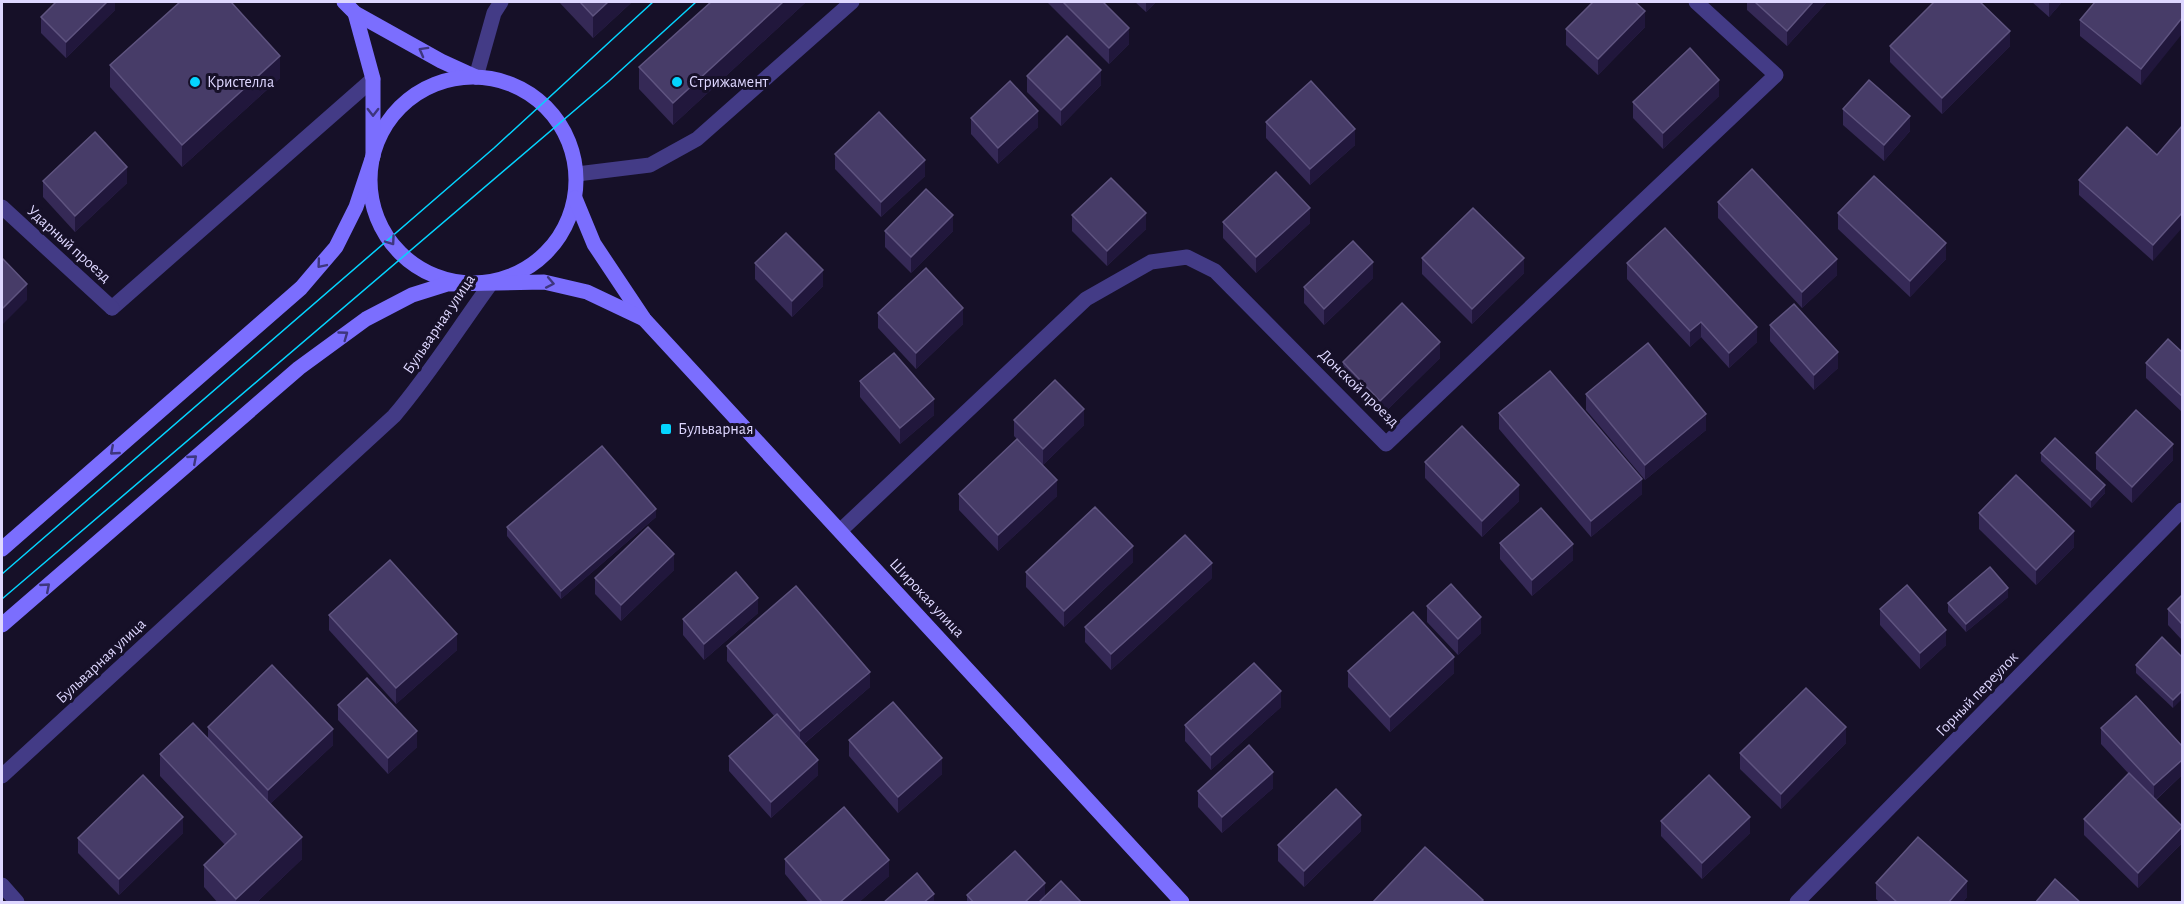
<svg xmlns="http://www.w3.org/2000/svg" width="2184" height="904" font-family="'Alegreya Sans',sans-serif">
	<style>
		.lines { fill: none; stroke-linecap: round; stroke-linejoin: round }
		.lane { stroke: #433b86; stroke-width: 15 }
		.street { stroke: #433b86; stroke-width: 15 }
		.secondary { stroke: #7b6efe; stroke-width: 15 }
		.tram { stroke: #04d4fe; stroke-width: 1.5 }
		.wall { fill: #352956 }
		.shaded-wall { fill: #21173c }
		.building { fill: #473c68; stroke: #5f5480; stroke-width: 1.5 }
		.oneway { stroke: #3e367e }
		.poi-dot { fill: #04d4fe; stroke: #161028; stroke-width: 2 }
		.labels { text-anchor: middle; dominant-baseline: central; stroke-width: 6; stroke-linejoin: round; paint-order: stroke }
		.poi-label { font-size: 16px; fill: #ded7ff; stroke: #161028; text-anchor: start }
		.street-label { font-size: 16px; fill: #ded7ff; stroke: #161028 }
	</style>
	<rect width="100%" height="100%" fill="#161028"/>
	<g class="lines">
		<polyline class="lane" points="112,308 373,79"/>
		<g class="street">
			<polyline points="476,77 494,13 501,2"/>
			<polyline points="577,174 650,165 697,139 852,2"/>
			<polyline points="2,207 112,308"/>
			<polyline points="841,530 1086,299 1151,262 1187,257 1215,271 1386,444 1776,75 1696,2"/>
			<path d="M2 776 394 416C430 374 459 327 492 282"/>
			<polyline points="2,885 17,902"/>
			<polyline points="1797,902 2182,510"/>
		</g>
		<g class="secondary">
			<polyline points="344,2 355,13 441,61 476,77"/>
			<circle cx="473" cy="180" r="103"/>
			<polyline points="575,198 594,244 644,319 1182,902"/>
			<polyline points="2,549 301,288 336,247 356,207 373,156 373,79 355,13"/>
			<polyline points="2,625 299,368 366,319 412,295 447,284 544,282 587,292 644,319"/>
		</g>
		<g class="tram">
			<polyline points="2,574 494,148 653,2"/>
			<polyline points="2,599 609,81 696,2"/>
		</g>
	</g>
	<g class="wall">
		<polygon points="115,2 115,10 66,58 41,33 41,17"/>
		<polygon points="559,2 632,2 593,38"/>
		<polygon points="711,2 806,2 673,125 639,89 639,67"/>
		<polygon points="1047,2 1103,2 1129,44 1109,64"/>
		<polygon points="1135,2 1156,2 1146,12"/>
		<polygon points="1747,2 1827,2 1787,46 1747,10"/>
		<polygon points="2032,2 2062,2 2049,17"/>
		<polygon points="2182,2 2141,85 2080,36 2080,20"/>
		<polygon points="1645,27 1598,75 1566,45 1566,29"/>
		<polygon points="1890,46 2010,46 1942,114 1890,62"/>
		<polygon points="110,65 280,78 182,167 110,87"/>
		<polygon points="1027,76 1101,85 1061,126 1027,92"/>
		<polygon points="1719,96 1663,149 1633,118 1633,102"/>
		<polygon points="1843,109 1910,131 1884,161 1843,125"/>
		<polygon points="971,118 1038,127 998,164 971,134"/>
		<polygon points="1266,122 1355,145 1310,185 1266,138"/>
		<polygon points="835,154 925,176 881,217 835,169"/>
		<polygon points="2157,155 2153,261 2079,195 2079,180"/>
		<polygon points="43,181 127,183 75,232 43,197"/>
		<polygon points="1718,202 1837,275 1802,308 1718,218"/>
		<polygon points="1838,213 1946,259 1910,297 1838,229"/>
		<polygon points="1072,215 1146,229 1107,266 1072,231"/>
		<polygon points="1223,222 1310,223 1256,273 1223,238"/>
		<polygon points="885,231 953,231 911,273 885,247"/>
		<polygon points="1422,258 1524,273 1472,324 1422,274"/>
		<polygon points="755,263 823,286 792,317 755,279"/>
		<polygon points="1627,263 1757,342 1729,368 1701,337 1690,347 1627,279"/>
		<polygon points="1373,278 1324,325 1304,303 1304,287"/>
		<polygon points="878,313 963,324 916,369 878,328"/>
		<polygon points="1770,325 1838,368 1814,390 1770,341"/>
		<polygon points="2182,352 2182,412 2146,378 2146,363"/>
		<polygon points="1440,358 1380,417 1343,378 1343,362"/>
		<polygon points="860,381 934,415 900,444 860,397"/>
		<polygon points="1586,394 1706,430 1645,480 1586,410"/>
		<polygon points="1499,413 1642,494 1591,537 1499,429"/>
		<polygon points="1014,420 1084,425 1043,465 1019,440 1057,496 998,551 959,510 959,494 1017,439 1014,436"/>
		<polygon points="2041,453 2105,493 2091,508 2041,461"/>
		<polygon points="2096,453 2173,460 2132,503 2096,469"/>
		<polygon points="1425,462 1519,501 1482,537 1425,478"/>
		<polygon points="1979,513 2074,547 2036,585 1979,529"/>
		<polygon points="656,517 561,599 507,536 507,527"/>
		<polygon points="1500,543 1573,560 1532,596 1500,559"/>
		<polygon points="1133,562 1064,627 1026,587 1026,572"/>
		<polygon points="674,570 621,621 595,594 595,578"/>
		<polygon points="1212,578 1111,670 1085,642 1085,627"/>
		<polygon points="2182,595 2182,640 2168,625 2168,609"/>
		<polygon points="2008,597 1966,632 1948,612 1948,603"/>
		<polygon points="1427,606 1481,633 1458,655 1427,622"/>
		<polygon points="1880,609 1946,645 1920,669 1880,625"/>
		<polygon points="758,613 704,660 683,635 683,619"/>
		<polygon points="329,615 457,650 396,704 329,630"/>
		<polygon points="727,646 870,687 804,744 818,775 771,818 729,771 729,756 774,716 727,661"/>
		<polygon points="2182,657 2173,708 2136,673 2136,665"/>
		<polygon points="1348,671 1454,673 1390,732 1348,687"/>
		<polygon points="338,705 417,747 388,774 338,720"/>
		<polygon points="1281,707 1211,770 1185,741 1185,725"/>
		<polygon points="208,727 333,745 270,804 302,859 256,903 218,903 204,887 204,865 225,845 160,776 160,754 208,739"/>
		<polygon points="2101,728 2182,746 2182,775 2156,800 2182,826 2182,843 2138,888 2084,835 2084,819 2129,774 2101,744"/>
		<polygon points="849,740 942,774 898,813 849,756"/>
		<polygon points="1846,743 1781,809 1740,769 1740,753"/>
		<polygon points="1273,788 1222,833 1198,807 1198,791"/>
		<polygon points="1661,821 1750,833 1702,879 1661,836"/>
		<polygon points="1361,831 1304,887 1278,861 1278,845"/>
		<polygon points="183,833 119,895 78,853 78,838"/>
		<polygon points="785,859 889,876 858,903 809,903 785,874"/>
		<polygon points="1876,883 1967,897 1962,903 1880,903 1876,899"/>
		<polygon points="967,895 1045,896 1082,903 967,903"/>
	</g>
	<g class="shaded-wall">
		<polygon points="107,2 115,2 115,10 66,58 66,42"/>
		<polygon points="608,2 632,2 593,38 593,16"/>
		<polygon points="783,2 806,2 673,125 673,103"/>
		<polygon points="1146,2 1156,2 1146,12"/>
		<polygon points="1813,2 1827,2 1787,46 1787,31"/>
		<polygon points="2049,2 2062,2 2049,17"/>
		<polygon points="1645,11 1645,27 1598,75 1598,59"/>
		<polygon points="2182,18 2182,34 2141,85 2141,69"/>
		<polygon points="1129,28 1129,44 1109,64 1109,48"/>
		<polygon points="2010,31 2010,46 1942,114 1942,98"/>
		<polygon points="280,56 280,78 182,167 182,145"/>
		<polygon points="1101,70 1101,85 1061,126 1061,110"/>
		<polygon points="1719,80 1719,96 1663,149 1663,133"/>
		<polygon points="1038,111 1038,127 998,164 998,148"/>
		<polygon points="1910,116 1910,131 1884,161 1884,145"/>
		<polygon points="1355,129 1355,145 1310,185 1310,169"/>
		<polygon points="925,160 925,176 881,217 881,202"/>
		<polygon points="127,167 127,183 75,232 75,216"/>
		<polygon points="1310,208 1310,223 1256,273 1256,257"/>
		<polygon points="1146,213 1146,229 1107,266 1107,251"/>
		<polygon points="2182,213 2182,228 2153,261 2153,245"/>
		<polygon points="953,215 953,231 911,273 911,257"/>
		<polygon points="1946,243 1946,259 1910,297 1910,281"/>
		<polygon points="1524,258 1524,273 1472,324 1472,309"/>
		<polygon points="1837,259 1837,275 1802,308 1802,292"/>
		<polygon points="1373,262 1373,278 1324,325 1324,309"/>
		<polygon points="823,270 823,286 792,317 792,301"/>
		<polygon points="27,284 27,300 2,325 2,309"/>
		<polygon points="963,308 963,324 916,369 916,353"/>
		<polygon points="1701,322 1701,337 1690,347 1690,331"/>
		<polygon points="1757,327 1757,342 1729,368 1729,353"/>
		<polygon points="1440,342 1440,358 1380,417 1380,401"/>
		<polygon points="1838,352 1838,368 1814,390 1814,375"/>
		<polygon points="934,399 934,415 900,444 900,428"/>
		<polygon points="1084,409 1084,425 1043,465 1043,449"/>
		<polygon points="1706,414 1706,430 1645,480 1645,465"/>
		<polygon points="2173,444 2173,460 2132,503 2132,487"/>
		<polygon points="1642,479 1642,494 1591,537 1591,521"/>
		<polygon points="1057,480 1057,496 998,551 998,535"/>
		<polygon points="1519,485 1519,501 1482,537 1482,521"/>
		<polygon points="2105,485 2105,493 2091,508 2091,500"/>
		<polygon points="656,509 656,517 561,599 561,591"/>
		<polygon points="2074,531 2074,547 2036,585 2036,570"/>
		<polygon points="1573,544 1573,560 1532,596 1532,580"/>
		<polygon points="1133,546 1133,562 1064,627 1064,611"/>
		<polygon points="674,554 674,570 621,621 621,605"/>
		<polygon points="1212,563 1212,578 1111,670 1111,654"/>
		<polygon points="2008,588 2008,597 1966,632 1966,624"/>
		<polygon points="758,598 758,613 704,660 704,644"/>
		<polygon points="1481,617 1481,633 1458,655 1458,639"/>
		<polygon points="1946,630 1946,645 1920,669 1920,653"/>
		<polygon points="457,634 457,650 396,704 396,688"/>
		<polygon points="1454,657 1454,673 1390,732 1390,717"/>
		<polygon points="870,672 870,687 800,747 800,731"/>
		<polygon points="1281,691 1281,707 1211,770 1211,755"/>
		<polygon points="2182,691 2182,699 2173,708 2173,700"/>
		<polygon points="1846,727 1846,743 1781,809 1781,794"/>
		<polygon points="333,729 333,745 268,806 268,790"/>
		<polygon points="417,731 417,747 388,774 388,758"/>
		<polygon points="942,758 942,774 898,813 898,797"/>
		<polygon points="818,760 818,775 771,818 771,802"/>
		<polygon points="2182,760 2182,775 2154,801 2154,785"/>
		<polygon points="1273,772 1273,788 1222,833 1222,817"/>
		<polygon points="1361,815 1361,831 1304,887 1304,871"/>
		<polygon points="183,817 183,833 119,895 119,879"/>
		<polygon points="1750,817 1750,833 1702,879 1702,863"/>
		<polygon points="2182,827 2182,843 2138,888 2138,873"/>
		<polygon points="302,837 302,859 256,903 236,903 236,899"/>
		<polygon points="889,860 889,876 858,903 839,903"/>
		<polygon points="1967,881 1967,897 1962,903 1948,903"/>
		<polygon points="1045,883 1045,899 1041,903 1024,903"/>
		<polygon points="934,894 934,903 923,903"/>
	</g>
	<g class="building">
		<polygon points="56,2 107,2 66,42 41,17"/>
		<polygon points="180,2 231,2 280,56 182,145 110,65"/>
		<polygon points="580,2 608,2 593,16"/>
		<polygon points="711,2 783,2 673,103 639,67"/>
		<polygon points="1063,2 1103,2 1129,28 1109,48"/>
		<polygon points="1593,2 1635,2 1645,11 1598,59 1566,29"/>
		<polygon points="1755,2 1813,2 1787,31"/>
		<polygon points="1934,2 1980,2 2010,31 1942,98 1890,46"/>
		<polygon points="2095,2 2182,2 2182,18 2141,69 2080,20"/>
		<polygon points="1067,36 1101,70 1061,110 1027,76"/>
		<polygon points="1690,48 1719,80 1663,133 1633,102"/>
		<polygon points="1869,80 1910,116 1884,145 1843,109"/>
		<polygon points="1010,81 1038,111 998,148 971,118"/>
		<polygon points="1311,81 1355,129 1310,169 1266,122"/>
		<polygon points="879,112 925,160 881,202 835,154"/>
		<polygon points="2182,126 2182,213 2153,245 2079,180 2127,127 2157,155"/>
		<polygon points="95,132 127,167 75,216 43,181"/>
		<polygon points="1752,169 1837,259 1802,292 1718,202"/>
		<polygon points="1276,172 1310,208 1256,257 1223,222"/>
		<polygon points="1874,176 1946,243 1910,281 1838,213"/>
		<polygon points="1111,178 1146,213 1107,251 1072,215"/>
		<polygon points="926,189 953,215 911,257 885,231"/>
		<polygon points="1473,208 1524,258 1472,309 1422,258"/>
		<polygon points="1665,228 1757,327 1729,353 1701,322 1690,331 1627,263"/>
		<polygon points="786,233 823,270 792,301 755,263"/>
		<polygon points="1353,241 1373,262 1324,309 1304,287"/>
		<polygon points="2,258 27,284 2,309"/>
		<polygon points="926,268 963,308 916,353 878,313"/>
		<polygon points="1402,303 1440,342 1380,401 1343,362"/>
		<polygon points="1794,304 1838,352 1814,375 1770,325"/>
		<polygon points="2168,339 2182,352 2182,396 2146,363"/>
		<polygon points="1648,343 1706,414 1645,465 1586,394"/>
		<polygon points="894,353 934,399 900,428 860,381"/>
		<polygon points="1550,371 1642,479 1591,521 1499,413"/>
		<polygon points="1055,380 1084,409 1043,449 1014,420"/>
		<polygon points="2136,410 2173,444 2132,487 2096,453"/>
		<polygon points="1462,426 1519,485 1482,521 1425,462"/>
		<polygon points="2055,438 2105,485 2091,500 2041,453"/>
		<polygon points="1017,439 1057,480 998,535 959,494"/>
		<polygon points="602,446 656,509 561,591 507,527"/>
		<polygon points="2016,475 2074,531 2036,570 1979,513"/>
		<polygon points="1095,507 1133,546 1064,611 1026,572"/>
		<polygon points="1541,508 1573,544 1532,580 1500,543"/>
		<polygon points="648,527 674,554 621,605 595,578"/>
		<polygon points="1185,535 1212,563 1111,654 1085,627"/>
		<polygon points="390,560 457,634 396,688 329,615"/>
		<polygon points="1990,567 2008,588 1966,624 1948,603"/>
		<polygon points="736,572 758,598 704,644 683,619"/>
		<polygon points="1451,584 1481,617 1458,639 1427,606"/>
		<polygon points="1907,585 1946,630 1920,653 1880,609"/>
		<polygon points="796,586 870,672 800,731 727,646"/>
		<polygon points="2182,595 2182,624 2168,609"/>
		<polygon points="1413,612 1454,657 1390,717 1348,671"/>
		<polygon points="2162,637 2182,657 2182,691 2173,700 2136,665"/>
		<polygon points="1254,663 1281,691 1211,755 1185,725"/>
		<polygon points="272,665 333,729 268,790 208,727"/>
		<polygon points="367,678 417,731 388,758 338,705"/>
		<polygon points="1806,688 1846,727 1781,794 1740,753"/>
		<polygon points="2136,696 2182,746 2182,760 2154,785 2101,728"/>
		<polygon points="893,702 942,758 898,797 849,740"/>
		<polygon points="777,714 818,760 771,802 729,756"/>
		<polygon points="193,723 302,837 236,899 204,865 236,834 160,754"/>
		<polygon points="1249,745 1273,772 1222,817 1198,791"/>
		<polygon points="2129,773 2182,826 2182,827 2138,873 2084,819"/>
		<polygon points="143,775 183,817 119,879 78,838"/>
		<polygon points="1709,775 1750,817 1702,863 1661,821"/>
		<polygon points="1336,789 1361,815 1304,871 1278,845"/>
		<polygon points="844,807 889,860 839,903 823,903 785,859"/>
		<polygon points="1918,837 1967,881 1948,903 1898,903 1876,883"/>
		<polygon points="1425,847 1483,900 1480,903 1372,903"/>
		<polygon points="1015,851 1045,883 1024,903 974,903 967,895"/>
		<polygon points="917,873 934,894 923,903 883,903"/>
		<polygon points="2055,879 2081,903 2035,903"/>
		<polygon points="1061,881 1082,903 1038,903"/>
	</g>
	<defs><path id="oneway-chevron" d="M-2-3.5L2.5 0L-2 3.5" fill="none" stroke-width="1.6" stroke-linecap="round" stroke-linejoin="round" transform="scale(1.5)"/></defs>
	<g class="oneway">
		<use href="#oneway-chevron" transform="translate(423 51) rotate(-151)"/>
		<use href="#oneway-chevron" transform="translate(373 112) rotate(90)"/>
		<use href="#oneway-chevron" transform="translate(391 241) rotate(55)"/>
		<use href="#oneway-chevron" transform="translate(321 264) rotate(130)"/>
		<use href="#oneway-chevron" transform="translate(550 283) rotate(11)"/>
		<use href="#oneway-chevron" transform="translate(344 335) rotate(-36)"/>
		<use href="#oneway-chevron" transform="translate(114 451) rotate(139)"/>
		<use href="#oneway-chevron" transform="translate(193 459) rotate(-41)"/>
		<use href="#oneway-chevron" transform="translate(46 587) rotate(-41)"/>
	</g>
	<g class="poi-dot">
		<circle cx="195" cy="82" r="6"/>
		<circle cx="677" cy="82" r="6"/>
		<rect x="660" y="423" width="12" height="12" rx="3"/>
	</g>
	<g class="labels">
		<g class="poi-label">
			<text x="207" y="82">Кристелла</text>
			<text x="689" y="82">Стрижамент</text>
			<text x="678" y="429">Бульварная</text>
		</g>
		<g class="street-label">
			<text transform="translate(69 244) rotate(42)">Ударный проезд</text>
			<text transform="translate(439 324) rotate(-56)">Бульварная улица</text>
			<text transform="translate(1359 388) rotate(44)">Донской проезд</text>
			<text transform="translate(927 598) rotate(47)">Широкая улица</text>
			<text transform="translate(101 661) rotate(-43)">Бульварная улица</text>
			<text transform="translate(1977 694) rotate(-46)">Горный переулок</text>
		</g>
	</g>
	<rect width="2184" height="904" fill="none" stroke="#ded7ff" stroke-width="6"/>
</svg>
